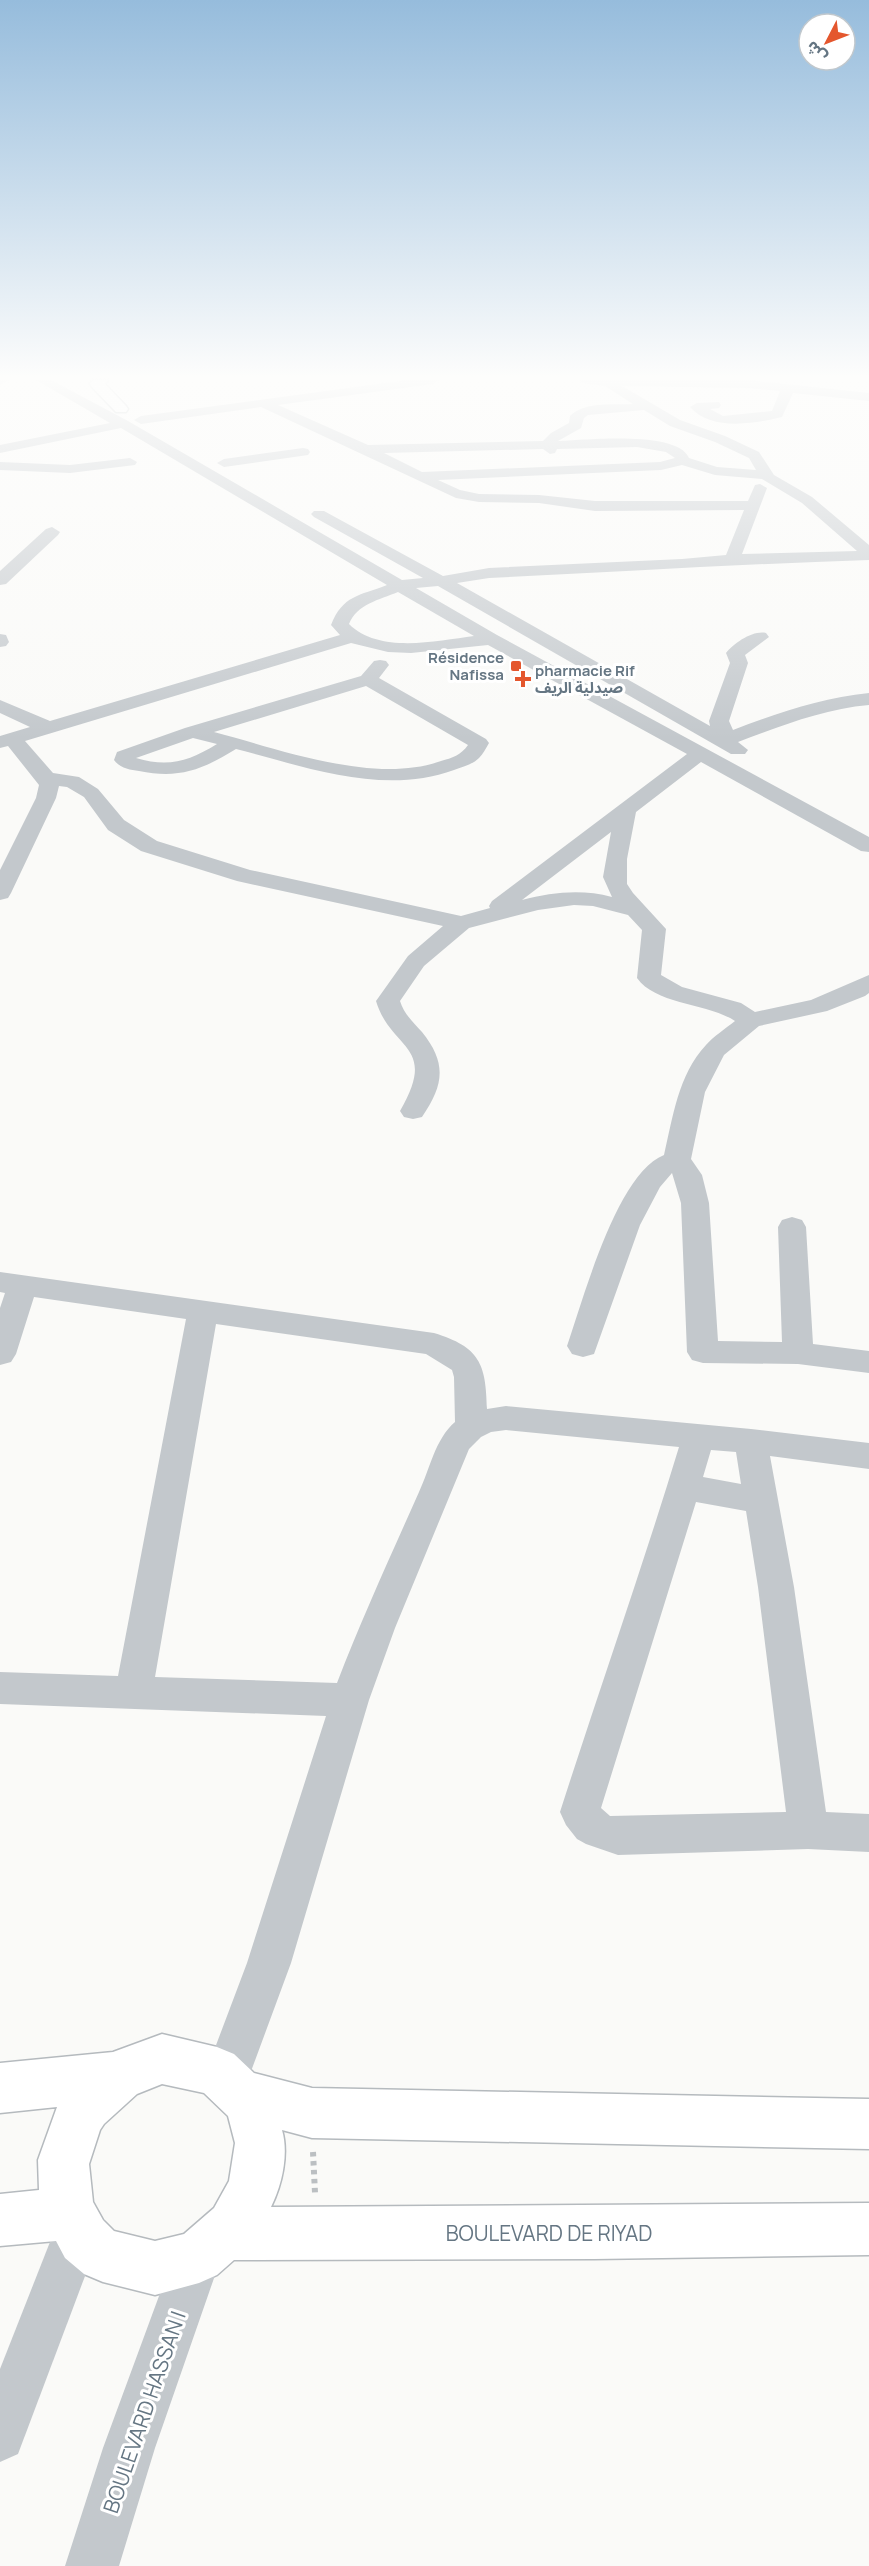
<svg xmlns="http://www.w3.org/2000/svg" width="869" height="2566" font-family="Manrope,'Noto Sans Arabic',sans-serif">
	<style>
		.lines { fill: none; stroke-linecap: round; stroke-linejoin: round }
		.major-casing { stroke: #b5babe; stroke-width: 3 }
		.highway-casing { stroke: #b4b9bd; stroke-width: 3 }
		.path { stroke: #bbbfc2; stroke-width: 6; stroke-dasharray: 4.5 4.5; stroke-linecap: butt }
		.minor { fill: #c3c8cc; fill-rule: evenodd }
		.major { fill: #fff; fill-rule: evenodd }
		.highway { fill: #fff; fill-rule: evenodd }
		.poi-dot { fill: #e4572e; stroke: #fff; stroke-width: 2 }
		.labels { text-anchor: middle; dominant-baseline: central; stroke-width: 6; stroke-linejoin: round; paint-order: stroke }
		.far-poi-label { font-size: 15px; font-weight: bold; fill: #657683; stroke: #fff; text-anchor: end }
		.near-street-label { font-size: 21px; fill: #657683; stroke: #fff }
	</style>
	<rect width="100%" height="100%" fill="#fafaf8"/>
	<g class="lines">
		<g class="major-casing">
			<path id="major" d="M162 2034 217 2047 234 2054 254 2073 312 2088 869 2099V2149L312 2138 282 2130C289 2154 282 2185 271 2207L869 2203V2255L594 2259 234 2260 217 2275 199 2283 155 2295 103 2282 84 2274 65 2258 56 2241 0 2246V2194L39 2190 38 2160 57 2107 0 2113V2063L113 2052ZM162 2084 204 2093 228 2116 235 2143 229 2181 214 2208 184 2234 155 2241 114 2231 103 2220 93 2202 89 2164 100 2130 104 2124 137 2094Z"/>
		</g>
		<g class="highway-casing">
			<polygon id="highway" points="93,380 108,380 105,384 126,406 128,409 126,412 116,412 92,387 90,384"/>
		</g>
		<polyline class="path" points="313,2152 315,2193"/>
		<g class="minor">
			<polygon points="0,380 10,380 0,385"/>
			<path d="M36 380H51L128 421 402 580 423 578 314 517 311 514 314 511H324L443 576 489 568 682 559 726 555 744 510 595 511 539 503 479 502 456 498 261 407 141 424 134 420 141 416 407 380H439L433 384 278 405 368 445 543 441 551 433 569 423 570 416C585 401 614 405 633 404L605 386 582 383 580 380H748L869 393V401L793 393 782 417C753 424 711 431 690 407L697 403 719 402 721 405 719 408 710 409 723 416 772 411 780 391 748 388 622 386 680 420 725 436 759 452 774 475 812 497 869 545V560C742 564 616 572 489 578L457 583 710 726 709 721 730 663 726 653C734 643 753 630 766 633L769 637 745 655 748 663 729 721 733 730C778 713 821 698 869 693V705C823 709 781 726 738 742L748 750 745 754H731L438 586 416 588 497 635 869 837V852L861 851 701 762 636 812 627 859V884L633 893 666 929 661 975 682 987 741 1003 755 1012 811 1000 869 975V993L865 996 827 1011 759 1026 724 1055 705 1092 691 1159 702 1175 709 1203 718 1341 782 1342 778 1227 782 1220 792 1217 802 1220 806 1227 813 1344 869 1351V1373L798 1364 703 1363 692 1360 687 1352 681 1203 672 1173 660 1187 640 1225 594 1354 583 1357 572 1354 567 1346C583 1300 617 1173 664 1155 673 1117 678 1075 706 1045 714 1036 725 1029 735 1021 708 1003 656 1005 637 978L642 930 628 915 593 906 574 905 538 910 469 928 424 966 400 1001C404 1014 413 1022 422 1032 447 1063 444 1085 422 1117L413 1119 404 1117 400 1111C439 1044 391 1051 376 1001L408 956 443 926 237 881 141 851 108 830 84 797 67 787 59 786 56 798 11 893 8 898 0 900V870L36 798 39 785 8 746 0 748V736L30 727 0 713V700L50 721 340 635 331 625C343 595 359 596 387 585L121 428 0 453V445L110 423ZM644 410 670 426 715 442 749 458 756 470 717 467 689 458C678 430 585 440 558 441L581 428 584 418 588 415ZM637 447 666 452 675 458 660 462 422 472 384 453 543 449 550 454 555 453 557 449ZM682 465 715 475 762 479 802 503 857 551 742 554 767 488 760 484 755 485 748 501H595L539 495 479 494 460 490 438 480 661 470ZM398 592 474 636C436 641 379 654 349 624 357 604 379 600 398 592ZM351 643 388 652 411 653 488 645 687 754 492 901 489 906 490 908 461 916 250 870 157 841 124 820 98 789 79 777 53 773 25 741ZM611 832 603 877 612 897C582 889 553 892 522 900Z"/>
			<polygon points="303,448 308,449 310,452 308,455 224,467 217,463 224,459"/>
			<polygon points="130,458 137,462 135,465 70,473 0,470 0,462 70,465"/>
			<polygon points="52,527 60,532 58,535 6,584 0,585 0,571 46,529"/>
			<polygon points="0,634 6,635 9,642 6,646 0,647"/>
			<path d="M380 660 386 661 389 665 379 678 486 739 489 743C486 748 483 754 479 758 472 765 462 767 454 770 383 796 306 767 236 749 202 770 179 779 139 771 130 770 120 768 114 760L117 752 185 728 361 676 374 661ZM366 686 468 745C461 755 452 758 441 761 374 785 280 749 214 732ZM193 738 217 744C189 761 169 768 136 758Z"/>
			<path d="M0 1272 434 1333C480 1347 486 1364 487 1409L506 1406 751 1429 869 1443V1469L770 1456 794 1587 826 1812 869 1814V1852L808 1849 618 1855 586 1844 577 1839 566 1825 560 1812C599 1690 642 1569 679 1447L506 1430 491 1432 481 1437 469 1449 395 1628 369 1700 291 1963 243 2093 227 2100 211 2093 204 2077 247 1963 326 1716 0 1704V1672L118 1676 186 1319 34 1297 16 1354 11 1362 0 1365V1308L5 1293 0 1292ZM216 1324 426 1354 452 1370 454 1377 455 1422C435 1439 430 1469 419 1492 391 1555 362 1618 337 1683L155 1677ZM711 1450 736 1452 741 1484 703 1477ZM696 1502 746 1511 758 1587 786 1812 610 1816 601 1808Z"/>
			<polygon points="78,2207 95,2214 102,2231 18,2454 0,2462 0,2369 61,2214"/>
			<polygon points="197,2234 214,2241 221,2258 155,2448 119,2566 65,2566 103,2448 173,2258 180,2241"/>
		</g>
		<use href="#major" class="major"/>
		<use href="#highway" class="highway"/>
	</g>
	<linearGradient id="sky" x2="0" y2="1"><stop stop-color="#96bcdc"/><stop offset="0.51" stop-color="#fdfdfc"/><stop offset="1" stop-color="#fdfdfc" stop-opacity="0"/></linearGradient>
	<rect width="869" height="739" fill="url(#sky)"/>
	<g class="poi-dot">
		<rect x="510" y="660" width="12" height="12" rx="3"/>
		<path d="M520 670h6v6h6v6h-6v6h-6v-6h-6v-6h6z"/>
	</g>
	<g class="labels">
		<g class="far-poi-label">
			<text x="504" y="657">Résidence<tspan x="504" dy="17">Nafissa</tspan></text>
			<text x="535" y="670" text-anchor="start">pharmacie Rif<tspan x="535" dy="17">صيدلية الريف</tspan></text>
		</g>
		<g class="near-street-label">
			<text x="549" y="2233">BOULEVARD DE RIYAD</text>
			<text transform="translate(144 2412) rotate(-71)">BOULEVARD HASSAN I</text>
		</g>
	</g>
	<g transform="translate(827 42) rotate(228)"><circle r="28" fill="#ffffff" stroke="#c1c8cd" stroke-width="1.5"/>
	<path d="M0-4.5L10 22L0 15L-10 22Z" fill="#e4572e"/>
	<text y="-9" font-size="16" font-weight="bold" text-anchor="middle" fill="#657683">ش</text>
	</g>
</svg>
